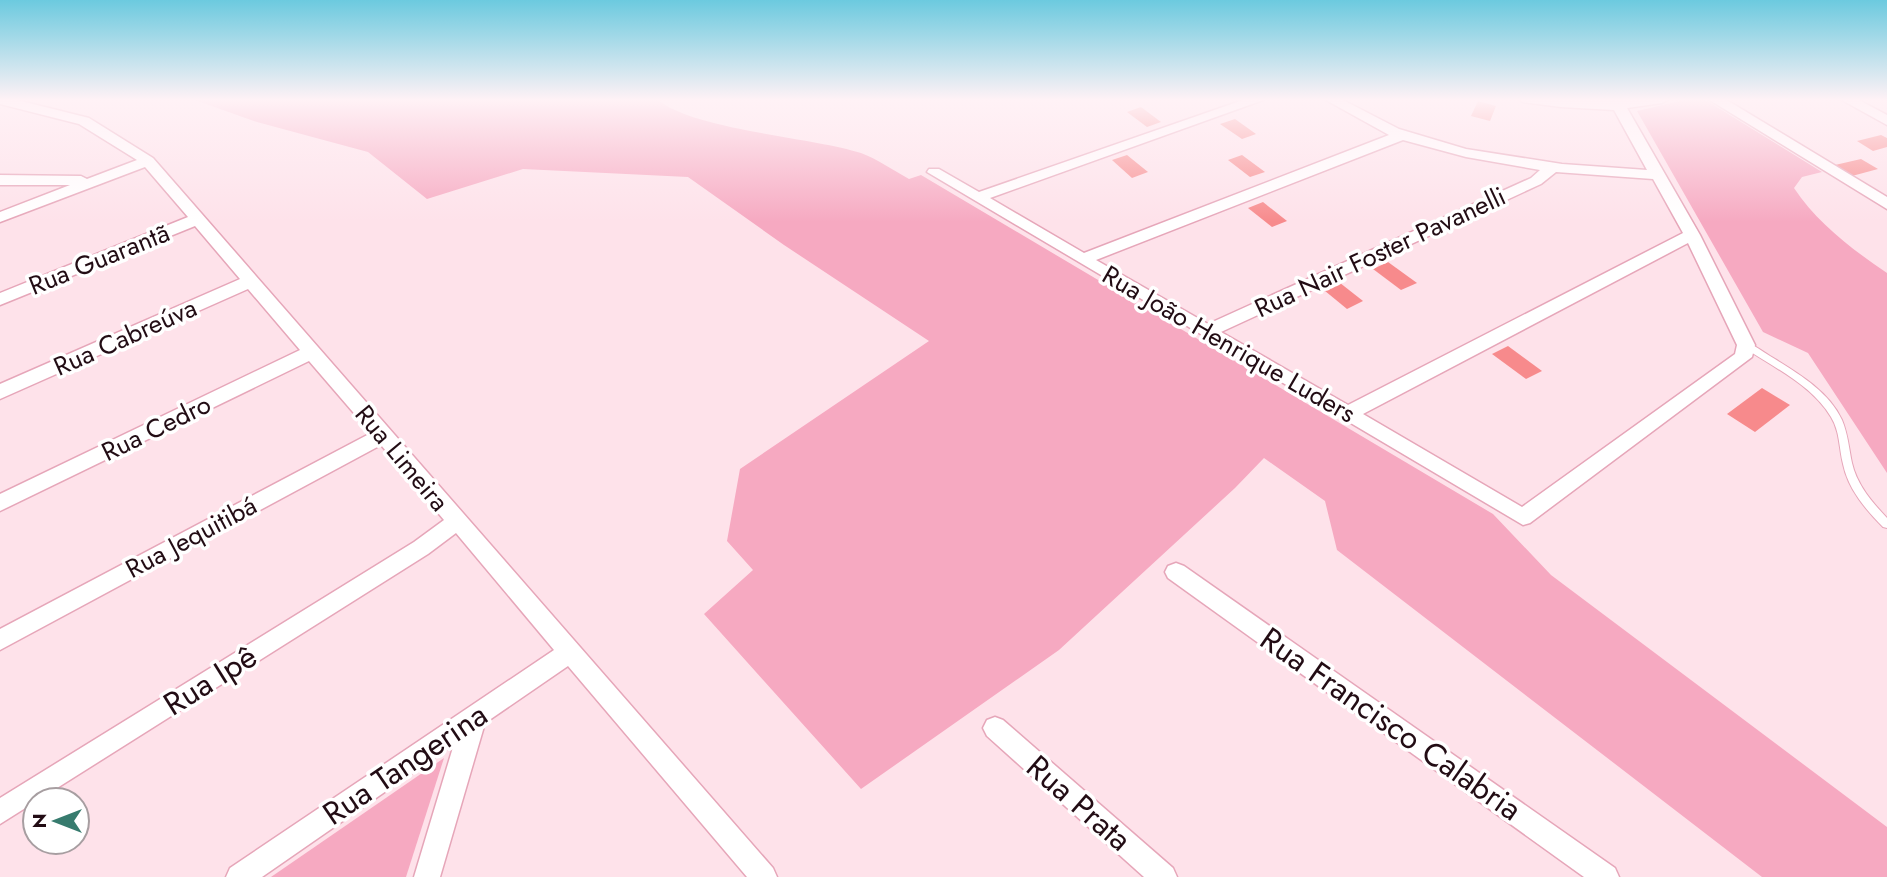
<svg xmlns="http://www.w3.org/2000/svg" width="1887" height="877" font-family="Jost,sans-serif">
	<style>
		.green { fill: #f6a9c1 }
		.building { fill: #f78a8c }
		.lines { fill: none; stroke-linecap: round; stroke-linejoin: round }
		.lane-casing { stroke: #e6a6b9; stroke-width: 2 }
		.street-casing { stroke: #e6a6b9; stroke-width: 3 }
		.lane { fill: #fff; fill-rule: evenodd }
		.street { fill: #fff; fill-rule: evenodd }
		.labels { text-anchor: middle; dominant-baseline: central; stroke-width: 7; stroke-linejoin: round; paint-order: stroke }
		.street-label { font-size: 26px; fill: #220c14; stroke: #fff }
		.near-street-label { font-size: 32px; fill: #220c14; stroke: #fff }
	</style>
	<rect width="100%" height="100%" fill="#fee2ea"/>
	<g class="green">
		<path d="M192 99H657C692 130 812 137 861 153 877 159 893 170 909 179L921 175 1493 514 1551 575 1887 827V877H1762L1337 550 1325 501 1264 458 1235 488 1059 650 861 789 704 614 753 570 727 541 740 469 929 341 784 245 688 177 523 169 427 199 368 152 257 122Z"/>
		<path d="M1689 99H1704L1822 172 1802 177 1794 188C1817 223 1853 250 1887 273V473L1808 353 1763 332 1637 111Z"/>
		<polygon points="444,758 406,877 271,877"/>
	</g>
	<g class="building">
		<polygon points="1478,101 1496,106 1490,121 1471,116"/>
		<polygon points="1141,107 1161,122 1147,127 1127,112"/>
		<polygon points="1235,119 1256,134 1242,139 1220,124"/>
		<polygon points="1881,135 1887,138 1887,147 1873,151 1857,141"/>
		<polygon points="1127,155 1148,172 1132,178 1112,160"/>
		<polygon points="1242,155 1265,172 1250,177 1228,160"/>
		<polygon points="1861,159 1878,169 1852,176 1835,165"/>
		<polygon points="1263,202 1287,221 1272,227 1248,208"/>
		<polygon points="1388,262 1417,283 1401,290 1373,269"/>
		<polygon points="1335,279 1363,301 1347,309 1319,286"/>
		<polygon points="1508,346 1542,371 1526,379 1492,354"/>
		<polygon points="1762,388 1790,405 1755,432 1727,414"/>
	</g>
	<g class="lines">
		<g class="lane-casing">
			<path id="lane" d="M1746 342C1754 345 1762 351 1770 356 1796 372 1829 391 1842 420 1848 434 1849 449 1852 463 1857 485 1872 502 1887 518V528L1883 527C1866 510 1848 489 1843 464 1839 449 1840 431 1831 417 1812 385 1773 367 1743 347L1742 345Z"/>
		</g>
		<g class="street-casing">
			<g id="street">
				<polygon points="0,99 13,99 89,118 153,158 773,868 777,877 747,877 568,666 485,723 440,877 414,877 454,744 262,877 226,877 230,868 554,650 456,533 428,554 0,824 0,798 414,542 444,520 381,445 0,650 0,629 371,433 309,361 0,511 0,494 300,350 248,289 0,399 0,384 240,279 195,226 0,305 0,293 188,217 145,167 0,222 0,212 70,185 0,185 0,175 81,176 87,179 137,160 79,124 0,104"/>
				<path d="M1246 99H1266L990 198 1084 253 1389 135 1324 99H1341L1399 129 1466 149 1562 164 1647 170 1614 110 1561 107 1522 102 1520 99H1669L1662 103 1627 108 1700 235 1755 345 1752 357 1530 523 1523 525 927 172 929 169H939L979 192ZM1403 140 1466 157 1540 170 1531 178 1208 324 1096 260ZM1556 172 1653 179 1683 233 1348 405 1221 332 1541 184ZM1688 243 1737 345 1735 354 1522 507 1363 414Z"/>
				<polygon points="1708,99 1725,99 1887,197 1887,209"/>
				<polygon points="1840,99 1857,99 1887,115 1887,125"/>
				<polygon points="1176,563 1184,566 1615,868 1619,877 1584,877 1168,578 1165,572 1168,566"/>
				<polygon points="995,717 1003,720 1173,868 1177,877 1144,877 987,736 983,728 987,720"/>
			</g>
		</g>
		<use href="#lane" class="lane"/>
		<use href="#street" class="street"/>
	</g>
	<linearGradient id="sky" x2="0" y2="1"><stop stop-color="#6ccadf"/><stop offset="0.45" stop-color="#fff2f6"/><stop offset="1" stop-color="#fff2f6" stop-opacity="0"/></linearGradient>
	<rect width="1887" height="222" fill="url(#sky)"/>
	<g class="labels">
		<g class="street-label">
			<text transform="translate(1380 252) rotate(-25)">Rua Nair Foster Pavanelli</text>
			<text transform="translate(99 259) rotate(-22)">Rua Guarantã</text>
			<text transform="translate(125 337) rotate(-24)">Rua Cabreúva</text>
			<text transform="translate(1229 344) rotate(30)">Rua João Henrique Luders</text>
			<text transform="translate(156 428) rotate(-26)">Rua Cedro</text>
			<text transform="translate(402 458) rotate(50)">Rua Limeira</text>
			<text transform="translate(191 537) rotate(-28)">Rua Jequitibá</text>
		</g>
		<g class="near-street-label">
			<text transform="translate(210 680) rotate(-32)">Rua Ipê</text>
			<text transform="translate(1391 724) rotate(35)">Rua Francisco Calabria</text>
			<text transform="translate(405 764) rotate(-34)">Rua Tangerina</text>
			<text transform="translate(1079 803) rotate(41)">Rua Prata</text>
		</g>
	</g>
	<g transform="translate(56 821) rotate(270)"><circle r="33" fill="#ffffff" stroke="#a79ea1" stroke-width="2"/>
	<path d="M0-5L12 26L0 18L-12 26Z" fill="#377b6e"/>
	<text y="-10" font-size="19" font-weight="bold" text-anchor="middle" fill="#220c14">N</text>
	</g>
</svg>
